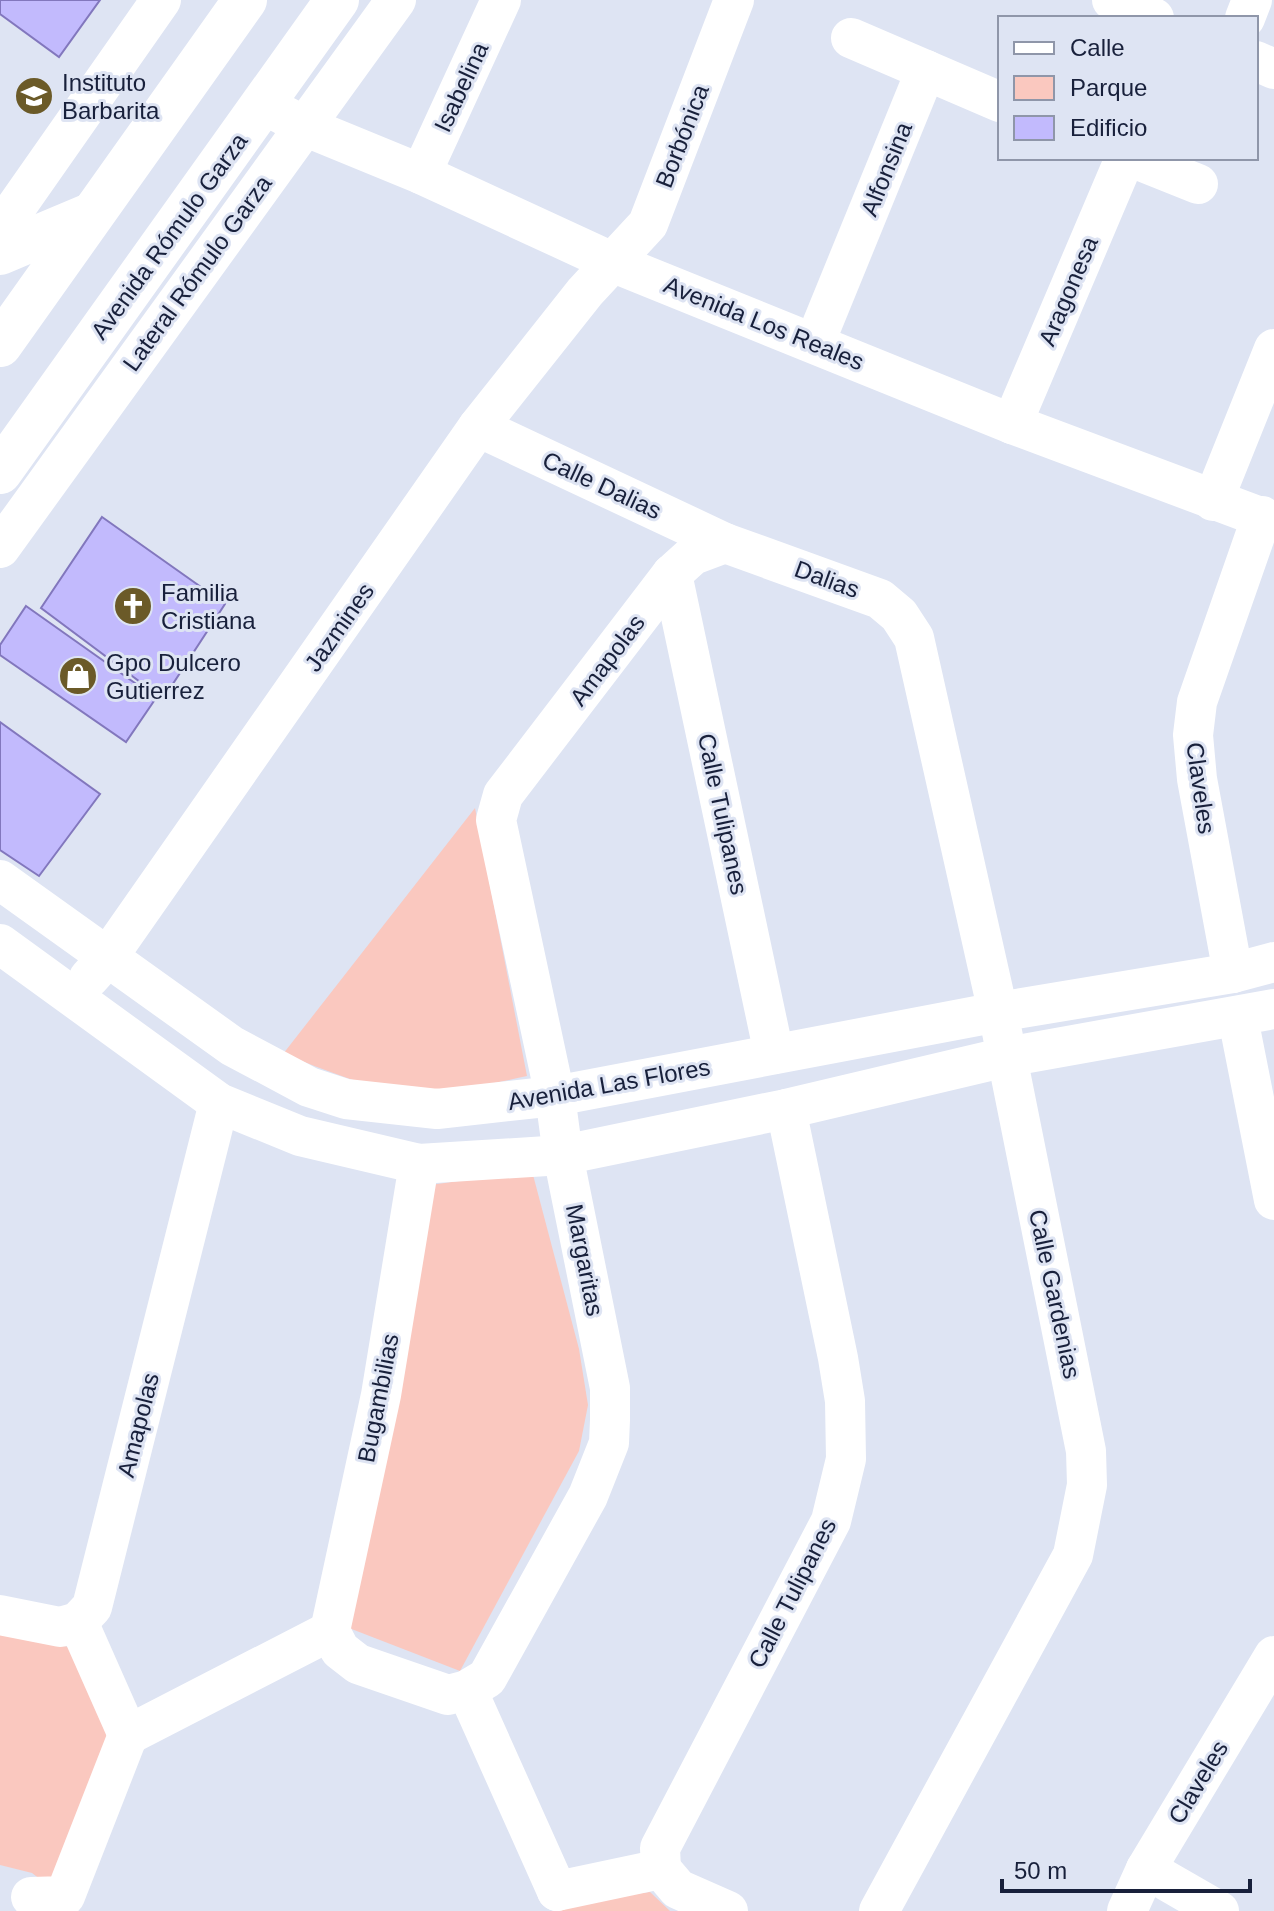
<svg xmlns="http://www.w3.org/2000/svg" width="1274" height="1911" font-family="Arial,sans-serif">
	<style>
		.green { fill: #fac8bf }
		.building { fill: #c2bafd; stroke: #8277bd; stroke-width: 2 }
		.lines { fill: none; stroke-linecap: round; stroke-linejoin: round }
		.minor { stroke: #fff; stroke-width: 40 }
		.major { stroke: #fff; stroke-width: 44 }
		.labels { text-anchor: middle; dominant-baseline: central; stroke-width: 6; stroke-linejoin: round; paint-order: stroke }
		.poi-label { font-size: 24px; fill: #18203b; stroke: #dee4f3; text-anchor: start }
		.street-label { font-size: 24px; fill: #18203b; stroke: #dee4f3 }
	</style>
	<rect width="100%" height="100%" fill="#dee4f3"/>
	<g class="green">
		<path d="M475 808 527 1076C490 1084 454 1093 415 1092 370 1091 325 1069 283 1054Z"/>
		<polygon points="532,1171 579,1349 588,1405 579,1451 460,1671 336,1623 430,1185"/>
		<polygon points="0,1631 81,1650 118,1740 49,1886 32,1873 0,1865"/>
		<polygon points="650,1892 670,1911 560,1911 563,1903"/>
	</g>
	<g class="building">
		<polygon points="0,0 100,0 59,57 0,14"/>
		<polygon points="102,517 225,604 163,699 41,608"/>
		<polygon points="26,606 156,698 126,742 0,655 0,645"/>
		<polygon points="0,722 100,794 39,876 0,850"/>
	</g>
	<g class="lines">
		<g class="minor">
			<polyline points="1112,0 1154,18"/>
			<polyline points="1245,18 1252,0"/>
			<polyline points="851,38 1000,102"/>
			<polyline points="1256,61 1274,69"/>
			<polyline points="263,104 304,126 421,174 614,263 1012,424 1274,522"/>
			<polyline points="1133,158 1198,184"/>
			<polyline points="421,174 501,0"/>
			<polyline points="0,230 161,0"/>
			<polyline points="815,342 926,70"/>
			<polyline points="1012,424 1125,158"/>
			<polyline points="478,427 725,543 880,599 899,615 914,638 998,1012 1086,1451 1087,1485 1073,1555 879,1911"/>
			<polyline points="1213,501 1274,349"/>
			<polyline points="0,548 396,0"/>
			<polyline points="672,574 774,1054"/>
			<polyline points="0,880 232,1046 309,1087 346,1099 437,1109 555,1096 998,1012 1233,973 1274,962"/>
			<polyline points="0,944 219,1103 300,1136 419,1164 563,1155 786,1109 1006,1057 1274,1009"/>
			<polyline points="1233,973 1197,779 1193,735 1197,702 1262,516"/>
			<polyline points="89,978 107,958 478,427 585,292 648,224 734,0"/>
			<polyline points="1238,1018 1274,1200"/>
			<polyline points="0,1615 60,1627 78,1622"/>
			<polyline points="78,1622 92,1607 219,1103"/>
			<polyline points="78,1622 128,1735"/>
			<polyline points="330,1631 340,1650 358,1664 448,1695 467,1690 487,1678 588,1496 609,1443 610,1420 610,1388 563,1155 555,1096 496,820 503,795 672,574 693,555 725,543"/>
			<polyline points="330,1631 381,1395 419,1164"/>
			<polyline points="467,1690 557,1891"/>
			<polyline points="128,1735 330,1631"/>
			<polyline points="661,1869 660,1848 831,1521 846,1459 845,1401 838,1358 786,1109"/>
			<polyline points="661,1869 678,1889 728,1911"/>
			<polyline points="1146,1869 1219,1911"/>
			<polyline points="557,1891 661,1869"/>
			<polyline points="31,1897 65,1896 128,1735"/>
			<polyline points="1127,1911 1146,1869 1274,1656"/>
		</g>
		<g class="major">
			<polyline points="0,253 90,215"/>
			<polyline points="0,345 245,0"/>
			<polyline points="0,472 337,0"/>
		</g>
	</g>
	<defs>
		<g id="school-disc" transform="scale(2)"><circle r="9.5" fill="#6b5a28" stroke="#dee4f3"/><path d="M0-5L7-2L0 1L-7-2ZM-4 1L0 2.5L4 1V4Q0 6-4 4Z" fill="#fff"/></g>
		<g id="church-disc" transform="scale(2)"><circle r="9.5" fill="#6b5a28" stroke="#dee4f3"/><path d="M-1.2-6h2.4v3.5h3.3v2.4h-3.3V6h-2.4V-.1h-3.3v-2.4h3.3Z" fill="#fff"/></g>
		<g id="shop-disc" transform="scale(2)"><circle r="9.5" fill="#6b5a28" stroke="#dee4f3"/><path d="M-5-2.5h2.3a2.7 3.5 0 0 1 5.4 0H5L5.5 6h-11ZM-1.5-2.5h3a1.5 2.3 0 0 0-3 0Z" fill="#fff"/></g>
	</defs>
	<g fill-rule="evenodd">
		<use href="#school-disc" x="34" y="96"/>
		<use href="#church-disc" x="133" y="606"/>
		<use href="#shop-disc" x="78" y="676"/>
	</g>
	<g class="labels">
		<g class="poi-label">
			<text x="62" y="82">Instituto<tspan x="62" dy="28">Barbarita</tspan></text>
			<text x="161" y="592">Familia<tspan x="161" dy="28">Cristiana</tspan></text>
			<text x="106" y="662">Gpo Dulcero<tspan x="106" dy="28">Gutierrez</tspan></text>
		</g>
		<g class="street-label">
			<text transform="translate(461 87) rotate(-65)">Isabelina</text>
			<text transform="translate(682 136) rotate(-69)">Borbónica</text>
			<text transform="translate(886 169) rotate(-68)">Alfonsina</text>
			<text transform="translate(169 236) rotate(-54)">Avenida Rómulo Garza</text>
			<text transform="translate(197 273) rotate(-54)">Lateral Rómulo Garza</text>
			<text transform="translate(1068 291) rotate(-67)">Aragonesa</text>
			<text transform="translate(764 323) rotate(22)">Avenida Los Reales</text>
			<text transform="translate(602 485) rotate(25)">Calle Dalias</text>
			<text transform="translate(827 579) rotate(20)">Dalias</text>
			<text transform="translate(339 627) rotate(-55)">Jazmines</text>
			<text transform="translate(607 660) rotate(-53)">Amapolas</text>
			<text transform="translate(1201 788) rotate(82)">Claveles</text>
			<text transform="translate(723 814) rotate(78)">Calle Tulipanes</text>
			<text transform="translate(609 1084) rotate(-10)">Avenida Las Flores</text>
			<text transform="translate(585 1260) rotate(79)">Margaritas</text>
			<text transform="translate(1055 1294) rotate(78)">Calle Gardenias</text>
			<text transform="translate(378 1398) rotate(-79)">Bugambilias</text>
			<text transform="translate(138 1425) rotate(-76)">Amapolas</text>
			<text transform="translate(792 1593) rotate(-63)">Calle Tulipanes</text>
			<text transform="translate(1198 1782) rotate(-59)">Claveles</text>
		</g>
	</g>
	<rect x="998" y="16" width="260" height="144" fill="#dee4f3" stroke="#8f96a9" stroke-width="2"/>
	<rect x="1014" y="42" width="40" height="12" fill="#ffffff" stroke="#8f96a9" stroke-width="2"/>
	<text x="1070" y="56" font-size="24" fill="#18203b">Calle</text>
	<rect x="1014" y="76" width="40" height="24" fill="#fac8bf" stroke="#8f96a9" stroke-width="2"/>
	<text x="1070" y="96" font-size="24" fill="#18203b">Parque</text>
	<rect x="1014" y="116" width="40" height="24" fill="#c2bafd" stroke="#8f96a9" stroke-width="2"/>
	<text x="1070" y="136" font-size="24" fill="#18203b">Edificio</text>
	<path d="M1002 1879v12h248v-12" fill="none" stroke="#18203b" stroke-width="4"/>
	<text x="1014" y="1879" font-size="24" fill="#18203b" stroke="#dee4f3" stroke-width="6" paint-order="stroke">50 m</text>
</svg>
